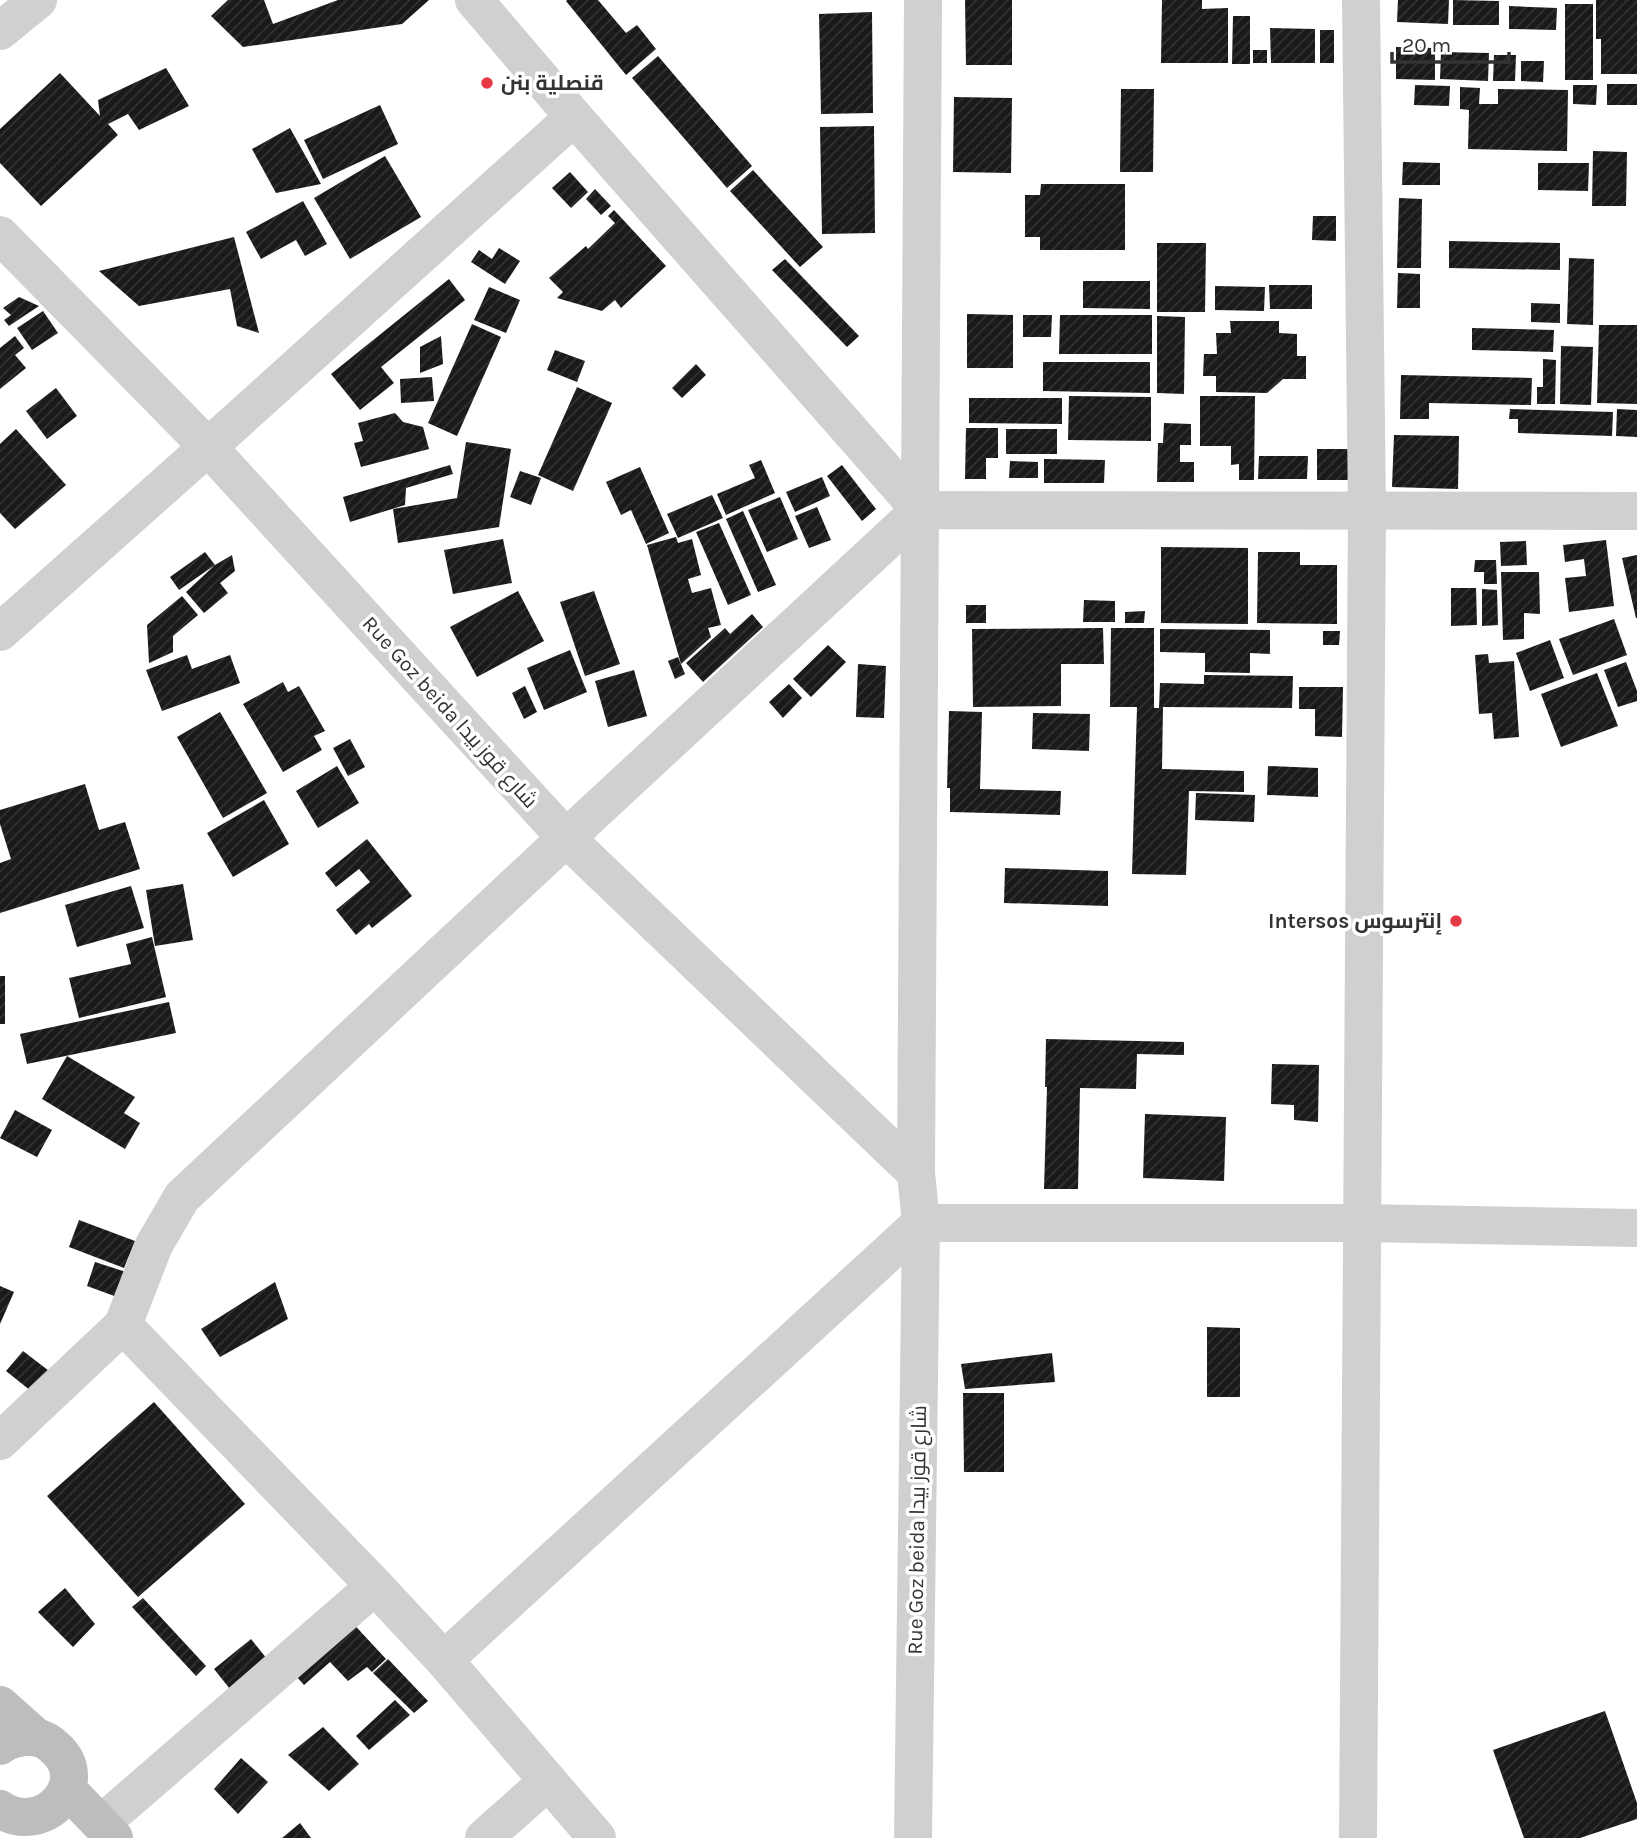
<svg xmlns="http://www.w3.org/2000/svg" width="1637" height="1838" font-family="Karla,Cairo,sans-serif">
	<style>
		.building { fill: url(#building-hatch) }
		.lines { fill: none; stroke-linecap: round; stroke-linejoin: round }
		.minor { stroke: #d0d0d0; stroke-width: 38 }
		.secondary { stroke: #bdbdbd; stroke-width: 38 }
		.poi-dot { fill: #e63946; stroke: #fff; stroke-width: 2.5 }
		.labels { text-anchor: middle; dominant-baseline: central; stroke-width: 7; stroke-linejoin: round; paint-order: stroke }
		.poi-label { font-size: 21px; font-weight: bold; fill: #333; stroke: #fff; text-anchor: start }
		.street-label { font-size: 21px; fill: #333; stroke: #fff }
	</style>
	<defs>
		<pattern id="building-hatch" width="6" height="6" patternUnits="userSpaceOnUse" patternTransform="scale(1.75)"><rect width="6" height="6" fill="#1a1a1a"/><path d="M-1 1l2-2M0 6l6-6M5 7l2-2" fill="none" stroke="#333"/></pattern>
	</defs>
	<rect width="100%" height="100%" fill="#fff"/>
	<g class="building">
		<polygon points="228,0 264,0 273,24 338,0 429,0 402,24 243,47 211,16"/>
		<polygon points="567,0 598,0 626,33 637,25 656,49 626,75 566,1"/>
		<polygon points="965,0 1012,0 1012,65 966,65"/>
		<polygon points="1162,0 1202,0 1202,9 1228,8 1228,63 1161,63"/>
		<polygon points="1398,0 1449,0 1448,24 1397,22"/>
		<polygon points="1453,0 1499,1 1499,25 1453,25"/>
		<polygon points="1596,0 1637,0 1637,74 1601,74 1601,39 1596,39"/>
		<rect x="1565" y="4" width="28" height="76"/>
		<polygon points="1509,6 1557,8 1556,30 1509,29"/>
		<polygon points="872,12 873,113 821,114 819,14"/>
		<polygon points="1233,16 1250,16 1250,64 1232,64"/>
		<polygon points="1270,28 1315,29 1315,63 1271,63"/>
		<rect x="1320" y="30" width="14" height="33"/>
		<polygon points="1396,47 1435,48 1435,80 1396,79"/>
		<rect x="1253" y="50" width="14" height="13"/>
		<polygon points="1441,52 1489,53 1488,81 1440,79"/>
		<polygon points="1494,55 1516,55 1515,81 1493,81"/>
		<polygon points="658,56 752,166 727,188 632,78"/>
		<polygon points="1521,61 1544,61 1543,82 1521,81"/>
		<polygon points="166,68 189,106 139,130 128,114 108,124 118,135 41,206 0,163 0,129 60,73 100,116 98,100"/>
		<rect x="1607" y="84" width="30" height="21"/>
		<polygon points="1415,85 1450,86 1449,106 1414,105"/>
		<polygon points="1573,85 1597,85 1596,105 1573,104"/>
		<polygon points="1460,87 1480,88 1479,104 1498,104 1498,89 1568,90 1567,151 1468,149 1469,110 1460,109"/>
		<polygon points="1121,89 1154,89 1153,172 1120,172"/>
		<polygon points="954,97 1012,98 1011,173 953,172"/>
		<polygon points="380,105 398,144 323,179 304,140"/>
		<polygon points="874,126 875,233 822,234 820,127"/>
		<polygon points="290,128 321,184 276,193 252,149"/>
		<polygon points="1593,151 1627,152 1626,206 1592,206"/>
		<polygon points="385,156 421,217 350,259 314,198"/>
		<polygon points="1403,162 1440,163 1440,185 1402,185"/>
		<polygon points="1538,163 1589,163 1588,191 1538,190"/>
		<polygon points="753,170 823,247 800,267 730,191"/>
		<polygon points="570,172 588,192 571,208 552,188"/>
		<polygon points="1041,184 1125,184 1125,250 1040,250 1040,237 1025,237 1025,195 1040,195"/>
		<polygon points="595,189 611,206 601,215 586,199"/>
		<polygon points="1399,198 1422,199 1421,268 1397,268"/>
		<polygon points="303,201 327,244 305,256 296,240 261,259 246,232"/>
		<polygon points="614,210 666,266 621,308 615,300 602,311 557,298 563,292 549,278 586,246 588,249 615,223 608,216"/>
		<polygon points="1313,216 1336,216 1336,241 1312,240"/>
		<polygon points="234,237 259,333 237,326 230,289 139,306 99,271"/>
		<polygon points="1449,241 1560,243 1560,270 1449,268"/>
		<polygon points="1157,243 1206,243 1205,312 1157,312"/>
		<polygon points="499,248 520,261 505,284 471,262 479,250 492,259"/>
		<polygon points="1569,258 1594,259 1593,325 1567,324"/>
		<polygon points="785,259 859,336 847,347 772,270"/>
		<polygon points="1398,273 1420,274 1420,308 1397,308"/>
		<polygon points="449,279 465,300 381,367 394,383 360,410 331,374"/>
		<polygon points="1083,281 1150,281 1150,309 1083,308"/>
		<polygon points="1269,285 1312,285 1312,309 1270,309"/>
		<polygon points="1215,286 1265,287 1264,311 1215,310"/>
		<polygon points="489,287 520,300 506,333 474,320"/>
		<polygon points="19,297 39,306 9,326 4,320 11,315 3,308"/>
		<polygon points="1531,303 1560,304 1560,323 1531,322"/>
		<polygon points="43,311 58,333 32,350 17,328"/>
		<polygon points="967,314 1013,315 1013,368 967,368"/>
		<polygon points="1023,315 1052,315 1051,337 1023,337"/>
		<polygon points="1060,315 1152,315 1152,354 1059,354"/>
		<polygon points="1157,316 1185,317 1184,394 1157,393"/>
		<polygon points="1230,321 1279,321 1279,333 1297,334 1297,356 1306,356 1306,379 1283,379 1267,393 1216,392 1216,376 1203,376 1204,354 1217,354 1216,333 1231,333"/>
		<polygon points="472,324 501,337 457,436 428,423"/>
		<polygon points="1599,325 1637,325 1637,404 1597,403"/>
		<polygon points="1472,328 1554,330 1553,352 1472,350"/>
		<polygon points="15,336 24,348 15,355 26,368 0,389 0,348"/>
		<polygon points="441,336 443,364 420,373 420,347"/>
		<polygon points="1561,346 1593,347 1591,405 1560,404"/>
		<polygon points="555,350 585,361 577,382 547,370"/>
		<polygon points="1543,359 1556,360 1555,404 1537,404 1537,387 1543,387"/>
		<polygon points="1043,362 1150,362 1150,393 1043,391"/>
		<polygon points="696,364 706,375 682,398 672,388"/>
		<polygon points="1401,375 1532,378 1531,405 1429,403 1429,419 1400,419"/>
		<polygon points="432,377 434,401 401,403 400,379"/>
		<polygon points="577,387 612,403 573,491 538,475"/>
		<polygon points="56,388 77,416 47,439 26,411"/>
		<polygon points="1069,396 1151,397 1151,441 1068,440"/>
		<polygon points="1200,396 1255,396 1254,480 1239,480 1239,464 1231,465 1231,446 1200,446"/>
		<polygon points="969,398 1062,398 1062,424 969,423"/>
		<polygon points="1510,409 1613,412 1612,436 1518,433 1518,419 1509,419"/>
		<polygon points="1617,409 1637,410 1637,437 1616,436"/>
		<polygon points="395,413 403,422 423,427 429,449 361,467 354,443 363,441 358,423"/>
		<polygon points="1164,423 1191,424 1191,445 1180,445 1180,462 1194,462 1194,482 1157,482 1158,443 1163,443"/>
		<polygon points="966,428 998,428 998,458 986,458 986,479 965,479"/>
		<polygon points="16,429 66,485 15,529 0,513 0,444"/>
		<rect x="1006" y="429" width="51" height="25"/>
		<polygon points="1394,435 1459,436 1458,489 1392,487"/>
		<polygon points="466,442 511,449 499,527 398,543 393,509 457,498"/>
		<rect x="1317" y="449" width="32" height="31"/>
		<polygon points="1259,456 1308,456 1307,479 1258,479"/>
		<polygon points="1044,459 1105,460 1104,483 1044,483"/>
		<polygon points="761,460 775,493 726,515 717,494 755,478 749,465"/>
		<polygon points="1010,461 1038,462 1038,478 1009,478"/>
		<polygon points="450,465 453,474 406,488 405,505 350,522 343,497"/>
		<polygon points="842,465 876,509 862,521 827,476"/>
		<polygon points="640,467 669,533 646,544 631,510 621,515 606,482"/>
		<polygon points="520,471 541,478 531,505 510,497"/>
		<polygon points="822,477 830,496 795,512 786,492"/>
		<polygon points="712,495 723,518 678,538 667,514"/>
		<polygon points="780,497 798,539 767,552 748,510"/>
		<polygon points="817,507 831,540 809,548 795,516"/>
		<polygon points="743,511 776,585 758,592 726,519"/>
		<polygon points="719,523 751,595 728,605 696,532"/>
		<polygon points="676,537 678,543 692,539 701,575 688,579 692,593 711,588 721,625 708,628 711,637 681,664 647,545"/>
		<polygon points="503,539 512,583 453,594 444,550"/>
		<polygon points="1606,540 1614,606 1569,612 1565,578 1586,576 1584,559 1565,562 1563,545"/>
		<polygon points="1526,541 1527,565 1501,566 1500,542"/>
		<polygon points="1161,547 1248,548 1248,624 1161,623"/>
		<polygon points="205,552 215,565 179,590 170,577"/>
		<polygon points="1258,552 1300,552 1300,565 1337,565 1337,624 1257,623"/>
		<polygon points="232,555 235,571 220,583 228,593 204,613 186,592 215,565"/>
		<polygon points="1637,555 1637,618 1636,618 1622,558"/>
		<polygon points="1475,560 1496,560 1497,584 1484,584 1484,572 1474,572"/>
		<polygon points="1501,572 1539,572 1540,614 1524,613 1524,639 1503,640"/>
		<polygon points="1451,588 1476,588 1477,625 1451,626"/>
		<polygon points="1482,589 1497,590 1498,625 1482,626"/>
		<polygon points="518,591 544,641 477,677 450,627"/>
		<polygon points="594,591 620,664 585,676 560,602"/>
		<polygon points="182,596 198,615 173,636 173,652 149,663 147,625"/>
		<polygon points="1084,600 1115,601 1115,622 1083,622"/>
		<rect x="966" y="605" width="20" height="18"/>
		<polygon points="1145,611 1144,623 1125,623 1125,612"/>
		<polygon points="752,614 763,627 703,682 686,663 725,628 730,634"/>
		<polygon points="1614,619 1627,655 1573,675 1559,639"/>
		<polygon points="1103,628 1104,664 1061,664 1061,706 973,707 972,629"/>
		<polygon points="1111,628 1154,628 1154,708 1159,708 1160,683 1204,684 1204,675 1293,676 1292,708 1163,707 1162,769 1244,771 1244,792 1189,791 1186,875 1132,874 1137,707 1110,707"/>
		<polygon points="1160,629 1270,630 1270,654 1250,653 1250,673 1205,672 1205,653 1160,652"/>
		<polygon points="1323,631 1340,631 1339,645 1323,645"/>
		<polygon points="1550,640 1564,678 1530,691 1516,653"/>
		<polygon points="828,645 846,662 811,697 793,679"/>
		<polygon points="570,650 587,692 544,710 527,668"/>
		<polygon points="1488,654 1489,663 1514,661 1519,737 1494,739 1492,713 1479,714 1475,655"/>
		<polygon points="187,655 192,669 230,655 240,683 162,711 146,670"/>
		<polygon points="678,657 685,674 675,679 668,661"/>
		<polygon points="1626,662 1637,691 1637,701 1618,707 1604,670"/>
		<polygon points="858,664 886,666 884,718 856,717"/>
		<polygon points="634,670 647,716 608,727 595,681"/>
		<polygon points="1597,673 1618,726 1561,747 1541,694"/>
		<polygon points="283,682 288,692 299,686 325,731 314,736 322,750 283,772 243,704"/>
		<polygon points="789,684 802,698 783,718 769,702"/>
		<polygon points="525,686 537,712 524,719 512,693"/>
		<polygon points="1299,687 1343,687 1342,737 1315,736 1315,709 1299,709"/>
		<polygon points="949,711 982,712 980,789 1061,791 1060,815 950,812 950,788 947,788"/>
		<polygon points="220,712 267,793 223,818 177,737"/>
		<polygon points="1033,713 1090,714 1089,751 1032,749"/>
		<polygon points="350,739 365,767 348,776 333,748"/>
		<polygon points="337,766 359,803 318,828 296,791"/>
		<polygon points="1268,766 1318,768 1318,797 1267,795"/>
		<polygon points="85,784 99,830 125,822 140,869 0,913 0,863 11,859 0,824 0,810"/>
		<polygon points="1196,793 1255,795 1254,822 1195,820"/>
		<polygon points="264,800 289,844 233,877 207,833"/>
		<polygon points="367,839 412,896 372,928 369,924 356,935 336,910 370,882 359,869 336,887 325,873"/>
		<polygon points="1005,868 1108,871 1108,906 1004,903"/>
		<polygon points="183,884 193,940 155,946 146,890"/>
		<polygon points="131,886 144,928 77,947 65,905"/>
		<polygon points="152,937 166,997 79,1018 69,978 131,964 126,944"/>
		<rect x="0" y="976" width="5" height="48"/>
		<polygon points="169,1002 176,1033 27,1064 20,1034"/>
		<polygon points="1046,1039 1184,1042 1184,1055 1137,1054 1136,1089 1080,1088 1078,1189 1044,1189 1047,1087 1045,1087"/>
		<polygon points="67,1056 135,1097 124,1113 140,1123 125,1149 42,1099"/>
		<polygon points="1272,1064 1319,1065 1318,1122 1294,1120 1294,1105 1271,1104"/>
		<polygon points="15,1110 52,1130 37,1157 0,1138"/>
		<polygon points="1145,1114 1226,1117 1224,1181 1143,1178"/>
		<polygon points="79,1220 135,1241 124,1268 69,1247"/>
		<polygon points="95,1262 126,1272 117,1297 87,1286"/>
		<polygon points="275,1282 288,1319 220,1357 201,1329"/>
		<polygon points="0,1286 14,1292 0,1324"/>
		<polygon points="1207,1327 1240,1328 1240,1397 1207,1397"/>
		<polygon points="23,1351 53,1374 36,1395 6,1371"/>
		<polygon points="1052,1353 1055,1382 965,1389 961,1364"/>
		<polygon points="963,1393 1004,1393 1004,1472 964,1472"/>
		<polygon points="154,1402 245,1504 138,1597 47,1496"/>
		<polygon points="65,1588 95,1624 73,1647 38,1612"/>
		<polygon points="143,1598 206,1666 196,1676 132,1607"/>
		<polygon points="348,1618 386,1659 372,1672 367,1667 348,1681 330,1662 304,1685 288,1667"/>
		<polygon points="251,1639 276,1670 238,1699 214,1669"/>
		<polygon points="388,1659 428,1701 414,1713 373,1673"/>
		<polygon points="395,1700 410,1715 369,1750 356,1736"/>
		<polygon points="1605,1711 1637,1803 1637,1819 1580,1838 1524,1838 1493,1750"/>
		<polygon points="323,1727 359,1764 329,1791 288,1755"/>
		<polygon points="241,1758 268,1782 238,1814 214,1789"/>
		<polygon points="300,1823 311,1838 282,1838"/>
	</g>
	<g class="lines">
		<g class="minor">
			<polyline points="474,0 574,117 920,510"/>
			<polyline points="0,31 38,0"/>
			<polyline points="0,235 208,447 566,838 916,1173"/>
			<polyline points="0,632 208,447 574,117"/>
			<polyline points="123,1325 375,1586 444,1660 597,1838"/>
			<polyline points="0,1441 123,1325 154,1245 182,1197 566,838 920,510 1637,511"/>
			<polyline points="444,1660 921,1223 1362,1223 1637,1228"/>
			<polyline points="102,1823 375,1586"/>
			<polyline points="484,1838 548,1781"/>
			<polyline points="913,1838 921,1223 916,1173 923,0"/>
			<polyline points="1358,1838 1367,511 1361,0"/>
		</g>
		<g class="secondary">
			<polyline points="0,1705 36,1737"/>
			<path d="M0 1746C9 1739 18 1737 30 1737 39 1737 48 1741 54 1747 95 1781 44 1838 0 1809"/>
			<polyline points="67,1789 114,1838"/>
		</g>
	</g>
	<g class="poi-dot">
		<circle cx="487" cy="83" r="7"/>
		<circle cx="1456" cy="921" r="7"/>
	</g>
	<g class="labels">
		<g class="poi-label">
			<text x="501" y="83">قنصلية بنن</text>
			<text x="1442" y="921" text-anchor="end">Intersos إنترسوس</text>
		</g>
		<g class="street-label">
			<text transform="translate(450 712) rotate(48)">Rue Goz beida شارع قوز بيدا</text>
			<text transform="translate(917 1530) rotate(-89)">Rue Goz beida شارع قوز بيدا</text>
		</g>
	</g>
	<path d="M1392 52v10h117v-10" fill="none" stroke="#333333" stroke-width="3.5"/>
	<text x="1402" y="52" font-size="21" fill="#333333" stroke="#ffffff" stroke-width="5" paint-order="stroke">20 m</text>
</svg>
